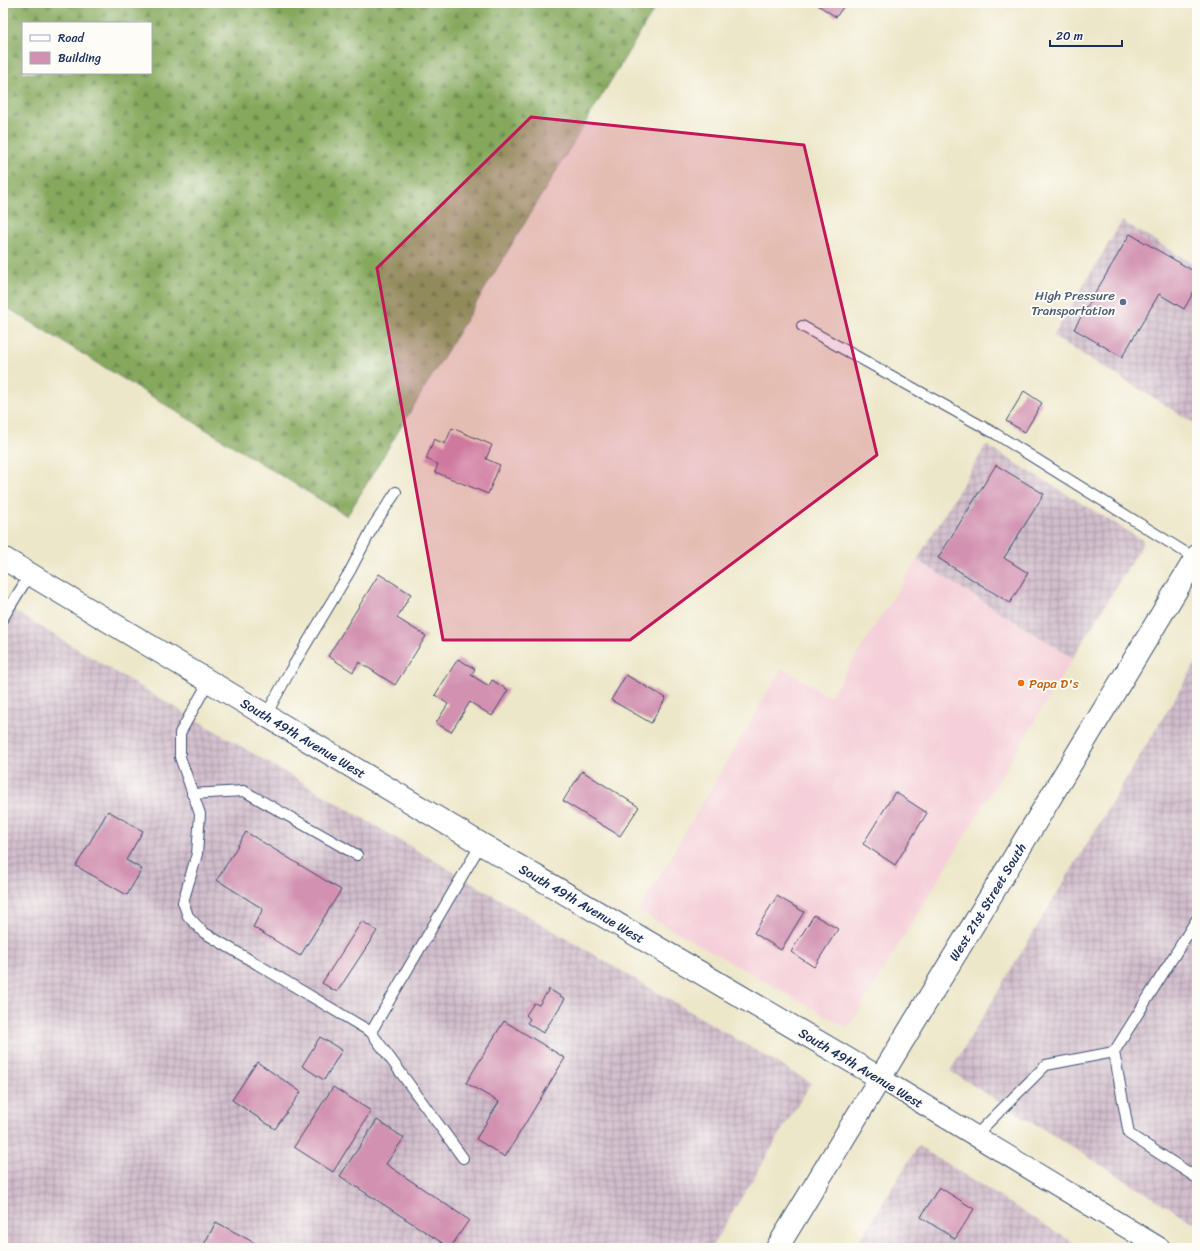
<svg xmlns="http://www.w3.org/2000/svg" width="1200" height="1251" font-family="Sriracha,sans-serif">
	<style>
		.built { fill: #f5cfd9 }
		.industrial { fill: url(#industrial-grid) }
		.forest { fill: url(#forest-firs); stroke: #506c5d; fill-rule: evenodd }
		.building { fill: #d291b0 }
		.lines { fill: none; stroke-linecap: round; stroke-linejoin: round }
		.lane-casing { stroke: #3a4b6e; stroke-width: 12 }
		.street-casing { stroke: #3a4b6e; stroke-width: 22 }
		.secondary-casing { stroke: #3a4b6e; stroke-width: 24 }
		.lane { stroke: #fff; stroke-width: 10 }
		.street { stroke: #fff; stroke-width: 20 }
		.secondary { stroke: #fff; stroke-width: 22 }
		.marked { fill: #c2185b; fill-opacity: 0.2; stroke: #c2185b; stroke-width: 3; stroke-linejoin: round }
		.service-dot { fill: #5c6f8a; stroke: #fdfcf7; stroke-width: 1.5 }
		.food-dot { fill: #e8710a; stroke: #fdfcf7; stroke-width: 1.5 }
		.labels { text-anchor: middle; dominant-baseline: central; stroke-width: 4; stroke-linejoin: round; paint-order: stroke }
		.service-label { font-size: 13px; fill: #4e5e75; stroke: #fdfcf7; text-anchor: end }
		.food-label { font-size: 13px; fill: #c56008; stroke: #fdfcf7; text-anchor: start }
		.street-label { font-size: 13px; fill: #1b2f5e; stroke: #fdfcf7 }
	</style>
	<defs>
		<pattern id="industrial-grid" width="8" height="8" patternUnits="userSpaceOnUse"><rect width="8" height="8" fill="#d1bdcb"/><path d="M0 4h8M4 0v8" fill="none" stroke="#a99aa8"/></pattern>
		<pattern id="forest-firs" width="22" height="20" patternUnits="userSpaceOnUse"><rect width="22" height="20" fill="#85a85c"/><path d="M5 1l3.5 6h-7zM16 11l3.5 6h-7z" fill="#6c894f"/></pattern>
	</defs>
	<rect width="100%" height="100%" fill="#fdfcf7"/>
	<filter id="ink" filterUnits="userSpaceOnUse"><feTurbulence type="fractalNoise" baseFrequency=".025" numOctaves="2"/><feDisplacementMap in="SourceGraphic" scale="8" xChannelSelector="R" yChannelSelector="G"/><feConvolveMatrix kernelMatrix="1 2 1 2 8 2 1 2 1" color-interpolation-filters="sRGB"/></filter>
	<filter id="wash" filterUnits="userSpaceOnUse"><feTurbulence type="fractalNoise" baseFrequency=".012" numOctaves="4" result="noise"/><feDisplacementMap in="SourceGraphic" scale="16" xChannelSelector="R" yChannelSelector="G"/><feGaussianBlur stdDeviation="0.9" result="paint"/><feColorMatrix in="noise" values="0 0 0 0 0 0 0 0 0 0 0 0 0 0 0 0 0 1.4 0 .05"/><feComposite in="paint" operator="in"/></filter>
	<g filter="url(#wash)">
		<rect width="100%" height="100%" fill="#ede7c9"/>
		<polygon class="built" points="917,560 1073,658 848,1028 639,911 782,668 830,697"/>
		<g class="industrial">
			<polygon points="1122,221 1197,266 1197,425 1053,336"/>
			<polygon points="986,445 1144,541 1073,658 917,560"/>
			<polygon points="3,604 139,686 811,1083 711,1248 3,1248"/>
			<polygon points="1197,661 1197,1225 950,1071"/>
			<polygon points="918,1146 1082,1248 855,1248"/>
		</g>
		<path class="forest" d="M3 3H658L347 516 3 305ZM23 23H151V73H23Z"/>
		<g id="blocks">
			<g class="building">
				<polygon points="815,3 846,3 836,17"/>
				<polygon points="1130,234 1197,273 1197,286 1184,309 1159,294 1122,357 1074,329"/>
				<polygon points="1024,391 1042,403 1025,432 1006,421"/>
				<polygon points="452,428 492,445 486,459 500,465 488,494 435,472 438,464 426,459 434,439 445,444"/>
				<polygon points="996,465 1044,494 1004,558 1028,573 1010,603 938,558"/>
				<polygon points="379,574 411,594 397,618 426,636 395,685 359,662 353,672 328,656"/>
				<polygon points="458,659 475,669 471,675 489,686 492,680 508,690 492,716 470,702 451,732 436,723 448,704 435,695"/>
				<polygon points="626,675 666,698 651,723 611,700"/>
				<polygon points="582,771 639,807 620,836 563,801"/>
				<polygon points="895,792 927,813 895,865 863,844"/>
				<polygon points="108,811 143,831 126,860 142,869 127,895 76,866"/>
				<polygon points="246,832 341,890 300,956 253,927 263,909 217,880"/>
				<polygon points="777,896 804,912 781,950 754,933"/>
				<polygon points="814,915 838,929 814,967 791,952"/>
				<polygon points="362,921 377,931 337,992 322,983"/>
				<polygon points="549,989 565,999 543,1033 527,1023 530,1019 526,1015 534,1003 539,1005"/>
				<polygon points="504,1021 565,1058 505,1157 476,1139 499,1102 466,1083"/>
				<polygon points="320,1037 342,1050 324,1080 302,1066"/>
				<polygon points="257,1062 301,1092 275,1129 232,1100"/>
				<polygon points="333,1087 371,1111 333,1172 294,1147"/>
				<polygon points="377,1120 404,1138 386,1164 469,1220 450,1248 340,1176"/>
				<polygon points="939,1187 974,1209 955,1239 921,1217"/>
				<polygon points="216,1222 264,1248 202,1248"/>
			</g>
		</g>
	</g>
	<g filter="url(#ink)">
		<use href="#blocks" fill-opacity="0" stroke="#3a4b6e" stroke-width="1"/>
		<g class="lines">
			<g class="lane-casing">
				<g id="lane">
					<polyline points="802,326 996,434 1196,559"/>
					<polyline points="3,618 30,574"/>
					<polyline points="209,681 180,733 180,757 200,814 197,854 183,902 188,916 203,932 371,1032"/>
					<polyline points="266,715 290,671 350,571 374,525 396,492"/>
					<polyline points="192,794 244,791 357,855"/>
					<polyline points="1114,1052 1129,1134 1197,1178"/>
					<polyline points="975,1136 1046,1065 1114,1052 1197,919"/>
					<polyline points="463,1158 371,1032 481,844"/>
				</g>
			</g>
			<g class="street-casing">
				<polyline id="street" points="880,1078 1160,1248"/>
			</g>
			<g class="secondary-casing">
				<g id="secondary">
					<path id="s1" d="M3 558 481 844 880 1078"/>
					<path id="s2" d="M777 1248 1197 556"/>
				</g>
			</g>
			<use href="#lane" class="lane"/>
			<use href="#street" class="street"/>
			<use href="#secondary" class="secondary"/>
		</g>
	</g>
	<path class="marked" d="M531 117 804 145 877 455 630 640H443L377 268Z"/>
	<circle class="service-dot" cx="1123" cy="302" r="4"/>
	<circle class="food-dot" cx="1021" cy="683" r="4"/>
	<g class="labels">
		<g class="service-label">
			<text x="1115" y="295">High Pressure<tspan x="1115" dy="15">Transportation</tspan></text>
		</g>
		<g class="food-label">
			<text x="1029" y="683">Papa D's</text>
		</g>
		<g class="street-label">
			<text stroke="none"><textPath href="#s1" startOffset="350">South 49th Avenue West</textPath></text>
			<text stroke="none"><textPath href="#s2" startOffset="405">West 21st Street South</textPath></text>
			<text stroke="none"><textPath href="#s1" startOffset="674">South 49th Avenue West</textPath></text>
			<text transform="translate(861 1068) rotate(31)">South 49th Avenue West</text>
		</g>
	</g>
	<rect width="1200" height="1251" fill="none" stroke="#fdfcf7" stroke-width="16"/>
	<rect x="22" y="22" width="130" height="52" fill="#fdfcf7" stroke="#a3aaba"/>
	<rect x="30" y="35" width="20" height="6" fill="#ffffff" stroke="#a3aaba"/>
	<text x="58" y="42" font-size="12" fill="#1b2f5e">Road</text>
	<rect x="30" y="52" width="20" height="12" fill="#d291b0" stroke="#a3aaba"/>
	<text x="58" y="62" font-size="12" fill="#1b2f5e">Building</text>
	<path d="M1050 40v6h72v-6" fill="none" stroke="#1b2f5e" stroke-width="2"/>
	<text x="1056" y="40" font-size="12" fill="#1b2f5e" stroke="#fdfcf7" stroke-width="3" paint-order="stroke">20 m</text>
</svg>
